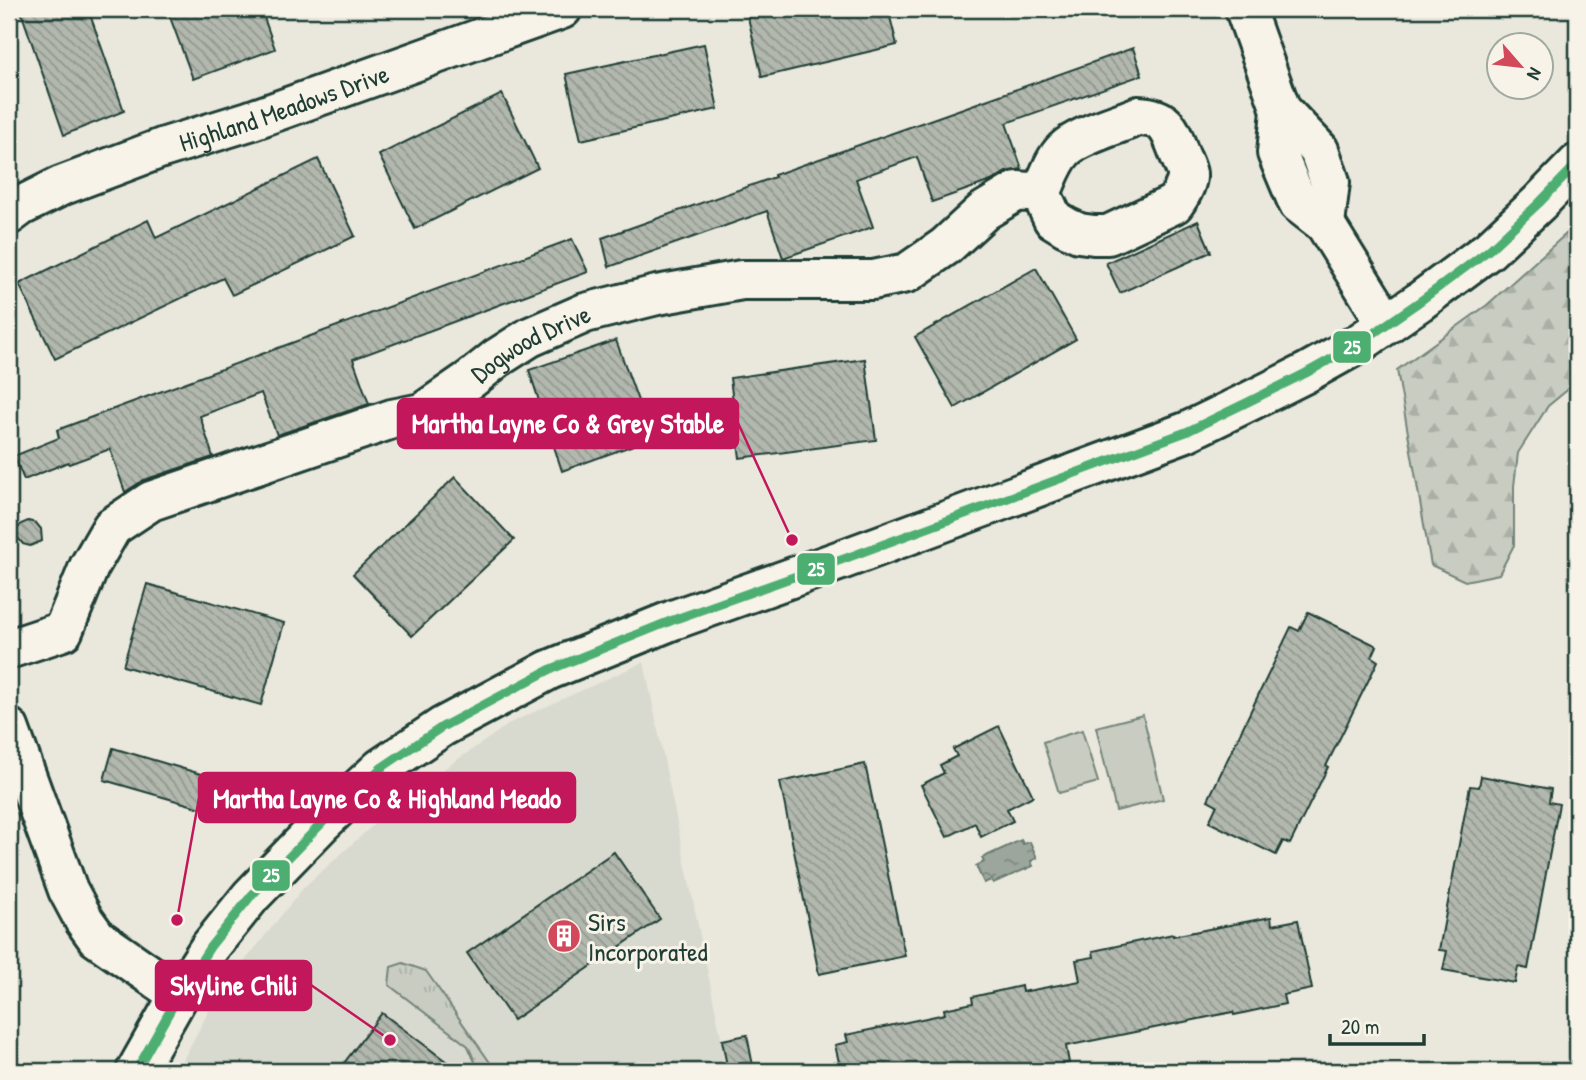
<svg xmlns="http://www.w3.org/2000/svg" width="1586" height="1080" font-family="'Patrick Hand',sans-serif">
	<style>
		.built { fill: #d9dacf }
		.grass { fill: url(#grass-tufts); stroke: #74847a; stroke-width: 2 }
		.forest { fill: url(#forest-firs); stroke: #74847a; stroke-width: 2 }
		.pitch { fill: #c8ccc1; stroke: #74847a; stroke-width: 2 }
		.water { fill: url(#water-ripples); stroke: #6a7c72; stroke-width: 2 }
		.building { fill: url(#building-back-hatch); stroke: #1f3d34; stroke-width: 2 }
		.lines { fill: none; stroke-linecap: round; stroke-linejoin: round }
		.street-casing { stroke: #1f3d34; stroke-width: 44 }
		.secondary-casing { stroke: #1f3d34; stroke-width: 44 }
		.street { stroke: #f7f3e8; stroke-width: 38 }
		.secondary { stroke: #f7f3e8; stroke-width: 38 }
		.bus-1-casing { stroke: #f7f3e8; stroke-width: 14 }
		.bus-1 { stroke: #4dae72; stroke-width: 9 }
		.labels { text-anchor: middle; dominant-baseline: central; stroke-width: 6; stroke-linejoin: round; paint-order: stroke }
		.street-label { font-size: 26px; fill: #1f3d34; stroke: #f7f3e8 }
		.poi-label { font-size: 26px; fill: #1f3d34; stroke: #f7f3e8; text-anchor: start }
		.leader { fill: none; stroke: #c2185b; stroke-width: 2.5 }
		.callout-dot { fill: #c2185b; stroke: #f7f3e8; stroke-width: 2.5 }
		.callout { fill: #c2185b; stroke: #c2185b; stroke-width: 2.5 }
		.callout-label { font-size: 28px; text-anchor: middle; font-weight: bold; fill: #fff }
		.line-badge { stroke: #f7f3e8; stroke-width: 2.5 }
		.badge-label { font-size: 19px; text-anchor: middle; font-weight: bold; fill: #fff }
	</style>
	<defs>
		<pattern id="grass-tufts" width="24" height="20" patternUnits="userSpaceOnUse" patternTransform="scale(1.75)"><rect width="24" height="20" fill="#c8ccc1"/><path d="M3 7l-1-3M5 7V3M7 7l1-3M15 17l-1-3M17 17v-4M19 17l1-3" fill="none" stroke="#abb0a6"/></pattern>
		<pattern id="forest-firs" width="22" height="20" patternUnits="userSpaceOnUse" patternTransform="scale(1.75)"><rect width="22" height="20" fill="#c8ccc1"/><path d="M5 1l3.5 6h-7zM16 11l3.5 6h-7z" fill="#abb0a6"/></pattern>
		<pattern id="water-ripples" width="26" height="14" patternUnits="userSpaceOnUse" patternTransform="scale(1.75)"><rect width="26" height="14" fill="#9ca69c"/><path d="M2 4q2-2 4 0t4 0M15 11q2-2 4 0t4 0" fill="none" stroke="#7f8880"/></pattern>
		<pattern id="building-back-hatch" width="6" height="6" patternUnits="userSpaceOnUse" patternTransform="scale(1.75)"><rect width="6" height="6" fill="#b2b8ae"/><path d="M-1 5l2 2M0 0l6 6M5-1l2 2" fill="none" stroke="#90978e"/></pattern>
	</defs>
	<rect width="100%" height="100%" fill="#eae8dd"/>
	<filter id="ink" filterUnits="userSpaceOnUse"><feTurbulence type="fractalNoise" baseFrequency=".0143" numOctaves="2"/><feDisplacementMap in="SourceGraphic" scale="14" xChannelSelector="R" yChannelSelector="G"/><feConvolveMatrix kernelMatrix="1 2 1 2 8 2 1 2 1" color-interpolation-filters="sRGB"/></filter>
	<g filter="url(#ink)">
		<polygon class="built" points="644,662 728,1071 177,1071 216,997 304,887 409,793 512,722"/>
		<polygon class="grass" points="403,963 426,971 496,1071 479,1071 468,1046 389,985 391,967"/>
		<polygon class="forest" points="1577,224 1577,382 1548,406 1518,453 1514,486 1514,545 1499,574 1465,581 1431,565 1397,370 1487,305"/>
		<g class="pitch">
			<polygon points="1143,715 1163,799 1116,811 1096,727"/>
			<polygon points="1082,730 1098,782 1059,793 1043,742"/>
		</g>
		<polygon class="water" points="1021,840 1023,844 1030,842 1037,858 1031,861 1033,866 993,883 991,880 984,883 976,866 984,862 982,858"/>
		<g class="building">
			<polygon points="20,9 88,9 124,111 64,135"/>
			<polygon points="167,9 261,9 275,49 193,79"/>
			<polygon points="746,9 888,9 897,45 762,77"/>
			<polygon points="704,44 718,109 581,140 566,74"/>
			<polygon points="1133,48 1142,75 1006,123 1022,169 1006,172 991,181 932,202 917,157 856,179 873,227 783,258 767,211 609,267 602,238 775,177 774,175"/>
			<polygon points="502,94 538,168 415,229 379,155"/>
			<polygon points="318,159 355,236 232,295 223,278 55,359 19,284 148,220 156,238"/>
			<polygon points="1198,221 1211,252 1120,293 1106,263"/>
			<polygon points="572,239 588,272 353,359 369,404 277,435 261,393 200,416 213,457 144,480 125,492 110,449 69,464 68,462 24,480 14,456 59,438 57,430"/>
			<polygon points="1036,268 1076,339 955,408 915,337"/>
			<polygon points="616,340 641,409 645,408 656,437 562,471 529,370"/>
			<polygon points="865,359 876,440 740,458 730,378"/>
			<polygon points="455,477 514,540 412,636 353,574"/>
			<polygon points="28,521 36,523 41,529 42,541 30,546 23,544 18,538 17,530 21,524"/>
			<polygon points="147,584 284,623 261,705 123,666"/>
			<polygon points="1308,612 1377,646 1372,657 1378,661 1326,766 1328,767 1290,844 1283,841 1276,855 1209,822 1217,805 1208,800 1291,627 1299,631"/>
			<polygon points="999,726 1033,796 1007,809 1013,821 981,837 975,823 947,837 921,785 944,773 940,765 957,756 953,749"/>
			<polygon points="113,748 211,777 201,808 104,780"/>
			<polygon points="865,764 905,956 819,974 780,782"/>
			<polygon points="1481,776 1551,789 1549,802 1559,804 1528,969 1518,967 1515,983 1443,970 1447,951 1439,950 1470,786 1479,787"/>
			<polygon points="614,852 660,919 513,1020 467,953"/>
			<polygon points="1271,917 1272,925 1298,920 1312,989 1283,995 1285,1004 1234,1015 1233,1012 1066,1046 1069,1063 1044,1068 1045,1071 841,1071 835,1045 848,1042 846,1035 945,1014 944,1009 973,1003 972,997 1021,986 1022,992 1080,981 1076,960 1094,957 1093,951 1173,934 1173,936"/>
			<polygon points="382,1013 459,1071 338,1071"/>
			<polygon points="747,1035 754,1071 728,1071 722,1040"/>
		</g>
		<g class="lines">
			<g class="street-casing">
				<g id="street">
					<polyline points="1245,9 1281,110 1319,150 1330,182 1325,224"/>
					<polyline points="1281,110 1277,153 1298,203 1325,224 1387,324"/>
					<path d="M1138 116C1167 117 1170 129 1179 153 1181 159 1186 167 1187 174 1188 184 1180 196 1174 204L1108 235H1094L1079 233 1066 227 1053 219 1041 193C1048 179 1053 161 1064 150 1077 136 1120 124 1138 116Z"/>
					<path id="s1" d="M9 215 21 206 61 186 162 148 249 121 562 9"/>
					<path id="s2" d="M9 649 63 631 89 567 112 527 151 501 392 419 422 413 471 379 497 358 530 337 585 313 657 295 742 280H873L907 273 946 246 984 211 1017 191 1041 193"/>
					<polyline points="9,728 68,890 84,920 97,938 179,995"/>
				</g>
			</g>
			<g class="secondary-casing">
				<polyline id="secondary" points="136,1071 179,995 210,947 251,896 323,822 381,768 442,727 549,670 673,620 841,560 1186,432 1248,402 1306,373 1358,344 1419,302 1489,250 1539,203 1577,164"/>
			</g>
			<use href="#street" class="street"/>
			<use href="#secondary" class="secondary"/>
			<g class="bus-1-casing">
				<polyline id="bus-1" points="136,1071 179,995 210,947 251,896 323,822 381,768 442,727 549,670 673,620 841,560 1186,432 1248,402 1306,373 1358,344 1419,302 1489,250 1539,203 1577,164"/>
			</g>
			<use href="#bus-1" class="bus-1"/>
		</g>
	</g>
	<defs>
		<g id="building-disc" transform="scale(1.75)"><circle r="9.5" fill="#d1495b" stroke="#f7f3e8"/><path d="M-4-6H4V6H1V3H-1V6H-4ZM-2.5-4.3h1.7v1.8h-1.7ZM.8-4.3h1.7v1.8H.8ZM-2.5-1h1.7V.8h-1.7ZM.8-1h1.7V.8H.8Z" fill="#fff"/></g>
	</defs>
	<g fill-rule="evenodd">
		<use href="#building-disc" x="564" y="936"/>
	</g>
	<g class="labels">
		<g class="street-label">
			<text stroke="none"><textPath href="#s1" startOffset="296">Highland Meadows Drive</textPath></text>
			<text stroke="none"><textPath href="#s2" startOffset="634">Dogwood Drive</textPath></text>
		</g>
		<g class="poi-label">
			<text x="588" y="921">Sirs<tspan x="588" dy="30">Incorporated</tspan></text>
		</g>
	</g>
	<path class="leader" d="M792 540L738 423M177 920L199 798M390 1040L311 985"/>
	<g class="callout-dot">
		<circle cx="792" cy="540" r="7"/>
		<circle cx="177" cy="920" r="7"/>
		<circle cx="390" cy="1040" r="7"/>
	</g>
	<g class="callout">
		<rect x="398" y="399" width="340" height="49" rx="7"/>
		<rect x="199" y="773" width="376" height="49" rx="7"/>
		<rect x="156" y="961" width="155" height="49" rx="7"/>
	</g>
	<g class="callout-label">
		<text x="568" y="433">Martha Layne Co &amp; Grey Stable</text>
		<text x="387" y="808">Martha Layne Co &amp; Highland Meado</text>
		<text x="234" y="995">Skyline Chili</text>
	</g>
	<g class="line-badge">
		<rect x="1332" y="330" width="40" height="34" rx="7" fill="#4dae72"/>
		<rect x="796" y="552" width="40" height="34" rx="7" fill="#4dae72"/>
		<rect x="251" y="859" width="40" height="33" rx="7" fill="#4dae72"/>
	</g>
	<g class="badge-label">
		<text x="1352" y="354">25</text>
		<text x="816" y="576">25</text>
		<text x="271" y="882">25</text>
	</g>
	<rect width="1586" height="1080" fill="none" stroke="#f7f3e8" stroke-width="35"/>
	<rect x="18" y="18" width="1551" height="1045" fill="none" stroke="#1f3d34" stroke-width="2.5" filter="url(#ink)"/>
	<g transform="translate(1520 66) rotate(118)"><circle r="33" fill="#f7f3e8" stroke="#a1aaa0" stroke-width="2"/>
	<path d="M0-5L12 26L0 18L-12 26Z" fill="#d1495b"/>
	<text y="-10" font-size="19" font-weight="bold" text-anchor="middle" fill="#1f3d34">N</text>
	</g>
	<path d="M1330 1034v10h94v-10" fill="none" stroke="#1f3d34" stroke-width="3.5"/>
	<text x="1341" y="1034" font-size="21" fill="#1f3d34" stroke="#f7f3e8" stroke-width="5" paint-order="stroke">20 m</text>
</svg>
